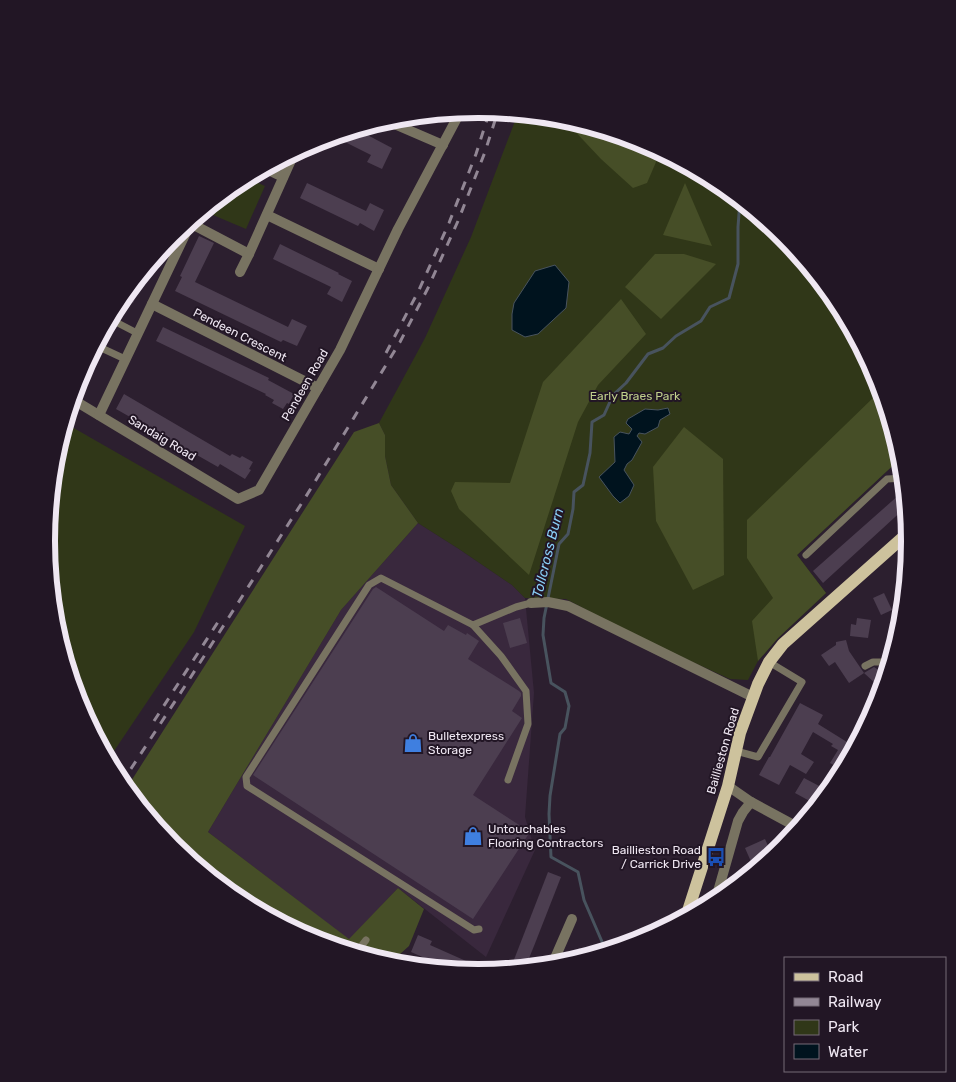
<svg xmlns="http://www.w3.org/2000/svg" width="956" height="1082" font-family="Rubik,sans-serif">
	<style>
		.built { fill: #39283d }
		.green { fill: #303718 }
		.forest { fill: #464e27 }
		.water { fill: #00131e; stroke: #48535e }
		.lines { fill: none; stroke-linecap: round; stroke-linejoin: round }
		.stream { stroke: #48535e; stroke-width: 3 }
		.building { fill: #4c3e50 }
		.service { stroke: #787361; stroke-width: 7 }
		.minor { stroke: #787361; stroke-width: 10 }
		.primary { stroke: #cdc29d; stroke-width: 12 }
		.rail { stroke: #928795; stroke-width: 3; stroke-dasharray: 9 9; stroke-linecap: butt }
		.labels { text-anchor: middle; dominant-baseline: central; stroke-width: 4; stroke-linejoin: round; paint-order: stroke }
		.street-label { font-size: 12px; fill: #efe7f2; stroke: #221625 }
		.park-label { font-size: 12px; fill: #bfce8b; stroke: #221625 }
		.poi-label { font-size: 12px; fill: #efe7f2; stroke: #221625; text-anchor: start }
		.water-label { font-size: 14px; font-style: italic; fill: #8acff7; stroke: #221625 }
		.rim { fill: none; stroke: #efe7f2; stroke-width: 6 }
	</style>
	<rect width="100%" height="100%" fill="#2c1f2f"/>
	<polygon class="built" points="418,523 459,549 512,585 525,598 534,693 525,817 535,850 486,957 398,888 349,940 208,832 341,610"/>
	<g class="green">
		<polygon points="518,113 563,118 643,142 718,182 783,236 837,301 877,376 902,457 797,555 826,593 778,638 758,661 748,680 730,679 642,639 566,599 525,598 512,585 459,549 418,523 391,485 385,456 385,435 379,423 425,338 471,237"/>
		<polygon points="246,178 265,186 246,229 213,215 221,196 238,182"/>
		<polygon points="65,423 245,526 194,632 108,760 79,706 54,625 46,541 55,456"/>
	</g>
	<g class="forest">
		<polygon points="570,120 643,142 649,145 656,162 647,183 633,188 601,159 569,125"/>
		<polygon points="685,183 712,246 663,235"/>
		<polygon points="655,254 684,254 716,264 661,319 625,287"/>
		<polygon points="621,299 646,334 598,385 578,422 529,575 459,509 451,491 455,482 510,483 543,382"/>
		<polygon points="875,396 887,408 902,457 797,555 826,593 778,638 758,661 752,621 773,598 747,558 747,520"/>
		<polygon points="379,423 385,435 385,456 391,485 418,523 341,610 208,832 349,939 398,888 424,909 409,946 390,963 313,940 238,900 173,846 126,789 354,432"/>
		<polygon points="684,427 723,459 724,575 693,590 656,521 653,467"/>
	</g>
	<g class="water">
		<polygon points="555,265 569,282 566,308 538,334 525,337 512,330 512,314 514,303 535,271"/>
		<polygon points="668,408 670,414 660,420 658,427 645,434 639,433 637,436 642,442 632,460 627,464 624,470 634,485 629,496 620,503 613,496 599,477 615,462 614,437 620,432 629,434 632,429 626,423 628,419 645,409 658,410"/>
	</g>
	<g class="lines">
		<polyline class="stream" points="606,951 584,900 578,872 551,857 549,814 550,796 560,734 565,728 569,706 565,692 551,683 543,635 544,618 559,544 568,534 573,509 574,492 583,485 590,453 592,422 604,415 613,395 626,383 648,354 663,348 676,336 701,321 710,307 729,298 738,264 738,227 740,200"/>
	</g>
	<g class="building">
		<polygon points="356,129 392,148 382,169 367,162 371,155 333,136"/>
		<polygon points="307,183 366,211 370,203 384,210 374,231 360,223 358,226 300,198"/>
		<polygon points="199,236 214,243 195,282 288,327 292,319 307,326 297,346 283,340 281,342 175,291 182,277 180,276"/>
		<polygon points="280,244 339,273 338,274 352,281 342,302 327,294 331,287 273,259"/>
		<polygon points="147,268 149,269 133,303 122,297"/>
		<polygon points="163,327 269,378 268,380 294,394 289,404 287,403 283,409 272,403 274,400 265,395 266,394 156,341"/>
		<polygon points="82,371 90,376 79,395 74,393"/>
		<polygon points="124,394 230,456 232,454 240,458 242,456 253,462 249,469 251,470 245,479 220,464 218,467 116,409"/>
		<polygon points="905,491 906,507 823,583 813,571 900,494 901,495"/>
		<polygon points="376,587 444,631 448,625 466,635 467,633 479,641 468,659 519,691 521,693 521,696 512,711 522,718 473,795 530,832 473,919 253,775 373,589"/>
		<polygon points="884,593 892,610 881,615 873,598"/>
		<polygon points="520,618 527,643 510,648 503,623"/>
		<polygon points="857,618 871,620 868,638 850,636 851,624 856,625"/>
		<polygon points="846,640 849,651 864,673 849,683 835,662 829,666 821,655 836,645 836,642"/>
		<polygon points="890,663 886,677 880,697 872,689 876,684 864,673 874,667 880,671 883,667"/>
		<polygon points="800,703 823,715 818,724 855,747 843,770 830,763 838,750 831,746 833,744 813,732 801,754 814,762 806,774 790,765 779,785 759,775 769,757 770,757"/>
		<polygon points="804,778 823,788 822,789 828,792 817,805 795,793"/>
		<polygon points="765,839 772,855 752,864 745,848"/>
		<polygon points="548,872 561,877 534,946 525,968 510,970"/>
		<polygon points="418,935 432,941 430,945 466,961 465,964 482,971 482,972 452,970 411,952"/>
		<polygon points="579,948 593,955 571,962"/>
	</g>
	<g class="lines">
		<g class="service">
			<polyline points="110,319 137,333"/>
			<polyline points="95,345 125,359"/>
			<polyline points="806,555 887,479 904,478"/>
			<polyline points="473,625 501,656 526,691 528,724 508,780"/>
			<polyline points="865,666 873,662 883,662 891,655 893,654"/>
			<polyline points="736,751 758,757 802,682 769,662"/>
			<polyline points="479,929 474,930 247,786 246,777 369,585 381,578 473,625 516,607 531,603"/>
			<polyline points="356,953 366,940"/>
		</g>
		<g class="minor">
			<polyline points="385,120 443,145"/>
			<polyline points="264,168 283,177"/>
			<polyline points="267,215 379,269"/>
			<polyline points="190,223 249,254"/>
			<polyline points="240,272 249,254 292,158"/>
			<polyline points="152,304 318,388"/>
			<polyline points="72,399 238,499 259,490 340,350 398,229 458,116 459,111"/>
			<polyline points="99,415 192,220"/>
			<polyline points="531,603 548,602 568,606 753,697"/>
			<polyline points="728,786 751,802 799,828"/>
			<polyline points="715,902 738,821 743,812 751,802"/>
			<polyline points="552,965 572,919"/>
		</g>
		<polyline class="primary" points="686,917 728,786 740,733 758,684 769,662 783,644 909,532"/>
		<g class="rail">
			<polyline points="386,353 419,290 449,223 476,154 490,110"/>
			<polyline points="154,721 218,622"/>
			<polyline points="121,784 185,686 305,498 400,342 428,288 458,221 485,152 498,111"/>
		</g>
	</g>
	<defs>
		<g id="shop-bare" transform="scale(1.5)"><path d="M-5-2.5h2.3a2.7 3.5 0 0 1 5.4 0H5L5.5 6h-11ZM-1.5-2.5h3a1.5 2.3 0 0 0-3 0Z" fill="#3f7fe0" stroke="#221625" stroke-width="2.5" paint-order="stroke"/></g>
		<g id="bus-bare" transform="scale(1.5)"><path d="M-5-6H5V4H4V6H2V4H-2V6H-4V4H-5ZM-3.5-4V0h7V-4ZM-3.5 1.2v1.5H-2V1.2ZM2 1.2v1.5H3.5V1.2Z" fill="#1a4fb4" stroke="#221625" stroke-width="2.5" paint-order="stroke"/></g>
	</defs>
	<g fill-rule="evenodd">
		<use href="#shop-bare" x="413" y="743"/>
		<use href="#shop-bare" x="473" y="836"/>
		<use href="#bus-bare" x="716" y="857"/>
	</g>
	<g class="labels">
		<g class="street-label">
			<text transform="translate(240 335) rotate(27)">Pendeen Crescent</text>
			<text transform="translate(305 385) rotate(-60)">Pendeen Road</text>
			<text transform="translate(162 438) rotate(31)">Sandaig Road</text>
			<text transform="translate(723 751) rotate(-74)">Baillieston Road</text>
		</g>
		<g class="park-label">
			<text x="635" y="396">Early Braes Park</text>
		</g>
		<g class="poi-label">
			<text x="428" y="736">Bulletexpress<tspan x="428" dy="14">Storage</tspan></text>
			<text x="488" y="829">Untouchables<tspan x="488" dy="14">Flooring Contractors</tspan></text>
			<text x="701" y="850" text-anchor="end">Baillieston Road<tspan x="701" dy="14">/ Carrick Drive</tspan></text>
		</g>
		<g class="water-label">
			<text transform="translate(548 553) rotate(-76)">Tollcross Burn</text>
		</g>
	</g>
	<path d="M0 0H956V1082H0ZM55 541a423 423 0 1 1 846 0a423 423 0 1 1-846 0Z" fill="#221625" fill-rule="evenodd"/>
	<path class="rim" d="M55 541a423 423 0 1 1 846 0a423 423 0 1 1-846 0Z"/>
	<rect x="784" y="957" width="162" height="115" fill="#221625" stroke="#746a77"/>
	<rect x="794" y="973" width="25" height="8" fill="#cdc29d" stroke="#746a77"/>
	<text x="828" y="982" font-size="15" fill="#efe7f2">Road</text>
	<rect x="794" y="998" width="25" height="8" fill="#928795" stroke="#746a77"/>
	<text x="828" y="1007" font-size="15" fill="#efe7f2">Railway</text>
	<rect x="794" y="1020" width="25" height="15" fill="#303718" stroke="#746a77"/>
	<text x="828" y="1032" font-size="15" fill="#efe7f2">Park</text>
	<rect x="794" y="1044" width="25" height="15" fill="#00131e" stroke="#746a77"/>
	<text x="828" y="1057" font-size="15" fill="#efe7f2">Water</text>
</svg>
